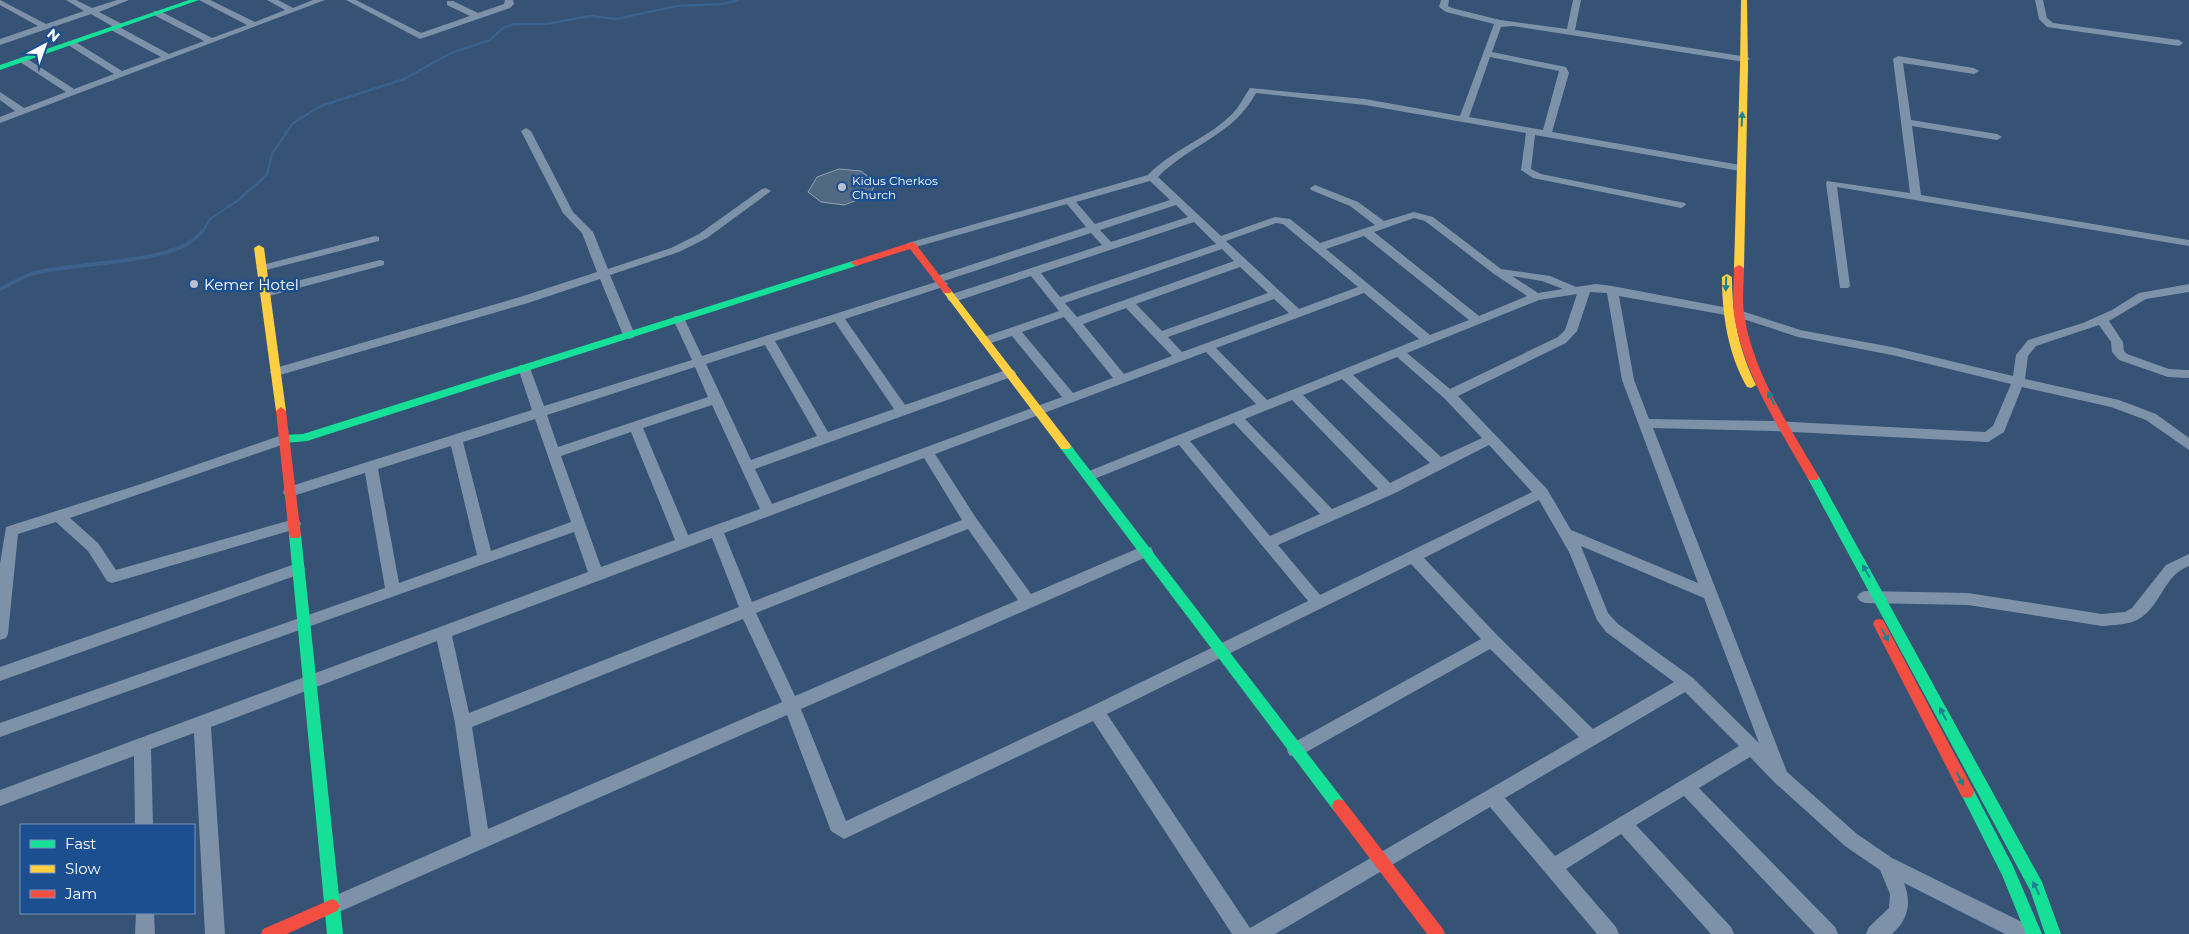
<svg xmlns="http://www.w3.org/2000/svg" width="2189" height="934" font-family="Montserrat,sans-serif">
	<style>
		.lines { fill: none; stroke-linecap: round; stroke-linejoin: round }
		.stream-far1 { stroke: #3b618d; stroke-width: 2.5 }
		.stream { stroke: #3b618d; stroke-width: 4 }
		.building { fill: #526984; stroke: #92a2b6 }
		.street { fill: #7d92a8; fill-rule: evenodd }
		.fast { fill: #16e098; fill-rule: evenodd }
		.slow { fill: #ffcf43; fill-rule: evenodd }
		.jam { fill: #f24e42; fill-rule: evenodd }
		.oneway { fill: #198292 }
		.poi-dot { fill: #b9c2ce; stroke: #1b4f8f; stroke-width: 2 }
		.labels { text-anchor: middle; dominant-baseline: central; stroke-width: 5; stroke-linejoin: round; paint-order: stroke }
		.far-poi-label { font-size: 12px; fill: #fff; stroke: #1b4f8f; text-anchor: start }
		.poi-label { font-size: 15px; fill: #fff; stroke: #1b4f8f; text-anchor: start }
	</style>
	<rect width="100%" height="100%" fill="#365274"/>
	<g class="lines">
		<polyline class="stream-far1" points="202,232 210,219 237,201 267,175 272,154 293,123 321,106 404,79 451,53 490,40 503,28 514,24 546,24 590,16 616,19 677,6 724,4 738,0"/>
		<path class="stream" d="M0 289C10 284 21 278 31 274 70 261 180 266 202 231"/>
	</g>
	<polygon class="building" points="839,169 861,171 876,183 869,196 844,205 821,202 808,192 817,177"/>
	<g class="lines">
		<g class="street">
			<polygon points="0,0 46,24 84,11 66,0 76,0 92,8 117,0 129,0 99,12 122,24 123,26 121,28 169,54 204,41 154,15 154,11 160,11 212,38 247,25 199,0 210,0 255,22 285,10 267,0 278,0 293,8 313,0 325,0 0,123 0,117 15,111 0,100 0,92 24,108 66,92 20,62 20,58 26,58 74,89 114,74 68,45 68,41 74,41 122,71 161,57 111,30 110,28 112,26 91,14 0,45 0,39 38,26 0,5"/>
			<polygon points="346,0 356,0 421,33 470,16 447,5 447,1 453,1 478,13 504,4 505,0 513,0 514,4 510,8 420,39"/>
			<path d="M1441 0H1449L1448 6 1452 8 1500 20 1567 29 1573 0H1581L1575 30 1748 57 1750 59 1745 62 1513 26 1501 27 1492 52 1566 67 1569 73 1552 132 1740 165 1745 168 1740 171 1535 135 1531 169 1541 174 1685 203 1686 205 1681 208 1533 178 1521 170 1526 133 1365 105 1256 93C1233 136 1190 144 1158 177L1221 236 1275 217 1290 219 1320 243 1375 225 1350 206 1311 190 1310 188 1315 185 1358 202 1384 221 1414 212 1433 217 1501 269 1550 276 1576 287 1596 284 1612 286 1739 310 1800 330 1892 347 2013 376 2016 355 2028 340 2083 323 2112 310 2139 293 2189 284V292L2146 299 2109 321 2123 342 2124 351 2127 354 2169 369 2189 370V378L2168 377 2119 360 2112 352 2111 342 2099 325 2036 346 2028 356 2025 379 2119 400 2156 414 2189 438V450L2146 420 2111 407 2022 387 2004 432 1988 442 1773 431 1653 428 1787 772 1857 834 1892 858 2032 927 2035 934H2005L1904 883C1912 903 1908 920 1892 934H1866L1869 927 1889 908 1890 894 1880 870 1845 846 1774 782 1750 757 1699 788 1835 927 1838 934H1815L1684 796 1636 825 1731 927 1734 934H1711L1621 834 1566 869 1616 927 1619 934H1597L1490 807 1275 934H1232L1093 721 844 839 831 831 787 715 332 915 325 912 323 906 325 900 471 836 455 723 437 641 211 727 225 934H205L194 733 151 749 153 825H135L134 756 0 806V790L588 572 574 532 0 737V723L385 588 365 473 290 497 285 496 283 492 285 488 532 410 518 368 520 365H528L530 368 544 406 692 360 673 319 675 316H683L702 356 936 282 932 279 934 277 1086 227 1067 204 916 247 912 248 906 245 908 243 1148 175C1173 149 1205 140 1230 116 1239 108 1243 98 1250 88L1365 99 1460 116 1494 24 1446 12 1439 7ZM1490 57 1559 71 1543 130 1469 117ZM1150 181 1170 200 1095 224 1076 202ZM1176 205 1188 217 1111 242 1100 230ZM1414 218 1425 221 1494 274 1527 296 1479 316 1374 232ZM1194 222 1216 244 1060 297 1041 273ZM1276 223 1283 224 1358 287 1299 309 1226 241ZM1091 233 1102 245 949 295 947 298 949 301H957L1031 276 1059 311 981 338 979 341 985 345 1012 336 1062 397 772 504 755 469 1014 376 1016 373 1014 370H1006L905 405 845 319 946 286 948 284 944 281ZM1364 236 1469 320 1430 335 1326 249ZM1222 249 1234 261 1077 317 1065 303ZM1240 267 1268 293 1162 331 1136 304ZM1512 276 1542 281 1563 289 1538 293ZM1590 292 1607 293 1622 380 1698 583 1571 530 1547 489 1458 396 1566 343 1577 331ZM1364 293 1419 339 1267 400 1216 348ZM1577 294 1565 330 1558 337 1450 389 1407 353 1539 300ZM1619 296 1737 317 1798 337 1892 355 2011 384 1993 426 1985 432 1773 421 1649 419 1634 380ZM1274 299 1289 313 1182 352 1168 337ZM1126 308 1172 356 1124 374 1083 324ZM1064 317 1113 378 1073 393 1022 332ZM835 322 894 409 828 432 775 341ZM765 345 817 436 751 460 706 364ZM1206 352 1256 404 1084 473 1082 476 1084 479H1094L1179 445 1308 601 1090 707 846 821 801 709 1151 555 1153 551 1151 547H1141L1031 594 976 518 935 454ZM1397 357 1444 398 1482 438 1441 457 1353 375ZM695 367 708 397 558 447 547 415ZM1342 379 1430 463 1390 483 1303 395ZM1292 400 1378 489 1332 509 1245 419ZM712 405 760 509 688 535 643 428ZM535 419 571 522 491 551 463 442ZM1234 423 1320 514 1270 536 1190 441ZM631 432 675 540 601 567 561 456ZM1489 445 1532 492 1320 595 1278 545 1393 494ZM451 446 477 555 399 583 378 469ZM924 458 962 520 752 602 724 533ZM1539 500 1569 552 1597 620 1606 632 1674 682 1593 729 1498 636 1424 558ZM968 529 1018 600 795 696 756 613ZM712 538 739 607 469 713 452 636ZM1581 546 1704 598 1759 743 1693 678 1618 624 1608 613ZM1411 564 1481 639 1289 745 1287 750 1289 755 1295 757 1301 755 1490 649 1579 737 1250 928 1107 714ZM743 619 782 702 488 829 472 727ZM1685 692 1739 746 1555 856 1505 798Z"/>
			<polygon points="2035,0 2043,0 2047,18 2053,23 2179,40 2183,43 2179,46 2047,27 2039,19"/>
			<polygon points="1898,56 1974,68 1979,71 1974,74 1903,63 1911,120 1997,134 2002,137 1997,140 1912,126 1921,195 2189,240 2189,246 1837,187 1850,286 1848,288 1840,288 1826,183 1827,181 1910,193 1893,59"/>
			<polygon points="526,128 531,131 573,212 593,232 608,269 671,248 699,234 762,189 766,188 771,191 707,238 679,252 610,275 635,335 633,338 629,339 623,335 600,279 528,303 280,375 272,375 270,372 272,369 520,297 597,272 582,233 563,213 521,131"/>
			<polygon points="375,236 379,237 379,241 262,271 256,268 258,266"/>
			<polygon points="380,260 384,261 384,265 265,297 259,293 261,290"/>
			<polygon points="285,434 292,439 290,442 70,518 98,543 116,570 294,519 299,520 301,524 299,528 112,583 107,581 88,551 56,522 18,534 8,634 6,638 0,640 0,564 6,527 141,484"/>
			<path d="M2189 554V566C2163 575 2161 608 2137 620 2126 625 2114 625 2102 626L1968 605 1865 603 1860 601 1857 597 1860 593 1865 591 1968 593 2102 614 2125 612 2132 608 2166 565Z"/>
			<polygon points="298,563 303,565 305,569 303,573 0,681 0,667"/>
			<polygon points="136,913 154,913 155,934 135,934"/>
		</g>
		<g class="fast">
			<polygon points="189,0 199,0 0,70 0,65"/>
			<polygon points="856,260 859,261 859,265 307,441 285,443 280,439 285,435 303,434"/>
			<polygon points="1065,442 1069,443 1344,801 1346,806 1344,811 1339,813 1334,811 1061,449 1059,446"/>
			<polygon points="1813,473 1819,477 2042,882 2061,934 2045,934 2030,890 1807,477"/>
			<polygon points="295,531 299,532 301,535 343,934 327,934 289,535 291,532"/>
			<polygon points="1967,786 1972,787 2013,866 2042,934 2026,934 2002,875 1960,792 1962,787"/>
		</g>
		<g class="slow">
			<polygon points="1741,0 1747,0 1748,67 1744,268 1739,271 1734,268 1740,67"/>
			<polygon points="259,245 264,248 286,411 281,415 276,411 254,248"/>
			<path d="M1727 274 1732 277C1732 316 1739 350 1756 385L1751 388 1747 387C1728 354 1722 315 1722 277Z"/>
			<polygon points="947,288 950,289 1069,443 1071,446 1069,449 1061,449 944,293 942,291 944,289"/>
		</g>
		<g class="jam">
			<polygon points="912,242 915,243 950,289 952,291 950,293 944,293 910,249 856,266 851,263 853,261"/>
			<path d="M1739 265 1744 268C1744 283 1742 299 1744 314 1753 373 1789 426 1819 477L1817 480H1809L1807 477C1778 426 1743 373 1734 314 1732 299 1734 283 1734 268Z"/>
			<polygon points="281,407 286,411 301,535 299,538 291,538 289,535 276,411"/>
			<polygon points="1879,619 1883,620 1972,787 1974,792 1972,797 1967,798 1962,797 1873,624 1875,620"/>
			<polygon points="1339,799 1344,801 1443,929 1445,934 1427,934 1334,811 1332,806 1334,801"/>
			<polygon points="332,899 337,901 340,906 337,911 287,934 261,934 263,929"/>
		</g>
	</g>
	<defs><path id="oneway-solid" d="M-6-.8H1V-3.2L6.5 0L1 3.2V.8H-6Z" transform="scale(1.25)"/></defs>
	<g class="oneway">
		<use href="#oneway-solid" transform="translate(1742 119) rotate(-87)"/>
		<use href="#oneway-solid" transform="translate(1726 284) rotate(92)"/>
		<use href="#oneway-solid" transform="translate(1771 398) rotate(-116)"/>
		<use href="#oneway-solid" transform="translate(1866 571) rotate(-119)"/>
		<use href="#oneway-solid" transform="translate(1885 635) rotate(62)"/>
		<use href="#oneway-solid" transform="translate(1943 714) rotate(-118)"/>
		<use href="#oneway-solid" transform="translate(1960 779) rotate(62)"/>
		<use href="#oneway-solid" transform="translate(2036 888) rotate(-116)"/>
	</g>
	<g class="poi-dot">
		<circle cx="842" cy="187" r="5"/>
		<circle cx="194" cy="284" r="5"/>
	</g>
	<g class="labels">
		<g class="far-poi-label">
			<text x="852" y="180">Kidus Cherkos<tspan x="852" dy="14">Church</tspan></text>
		</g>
		<g class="poi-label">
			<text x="204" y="284">Kemer Hotel</text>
		</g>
	</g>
	<rect x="20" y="824" width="175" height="90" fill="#1b4f8f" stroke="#7695bc"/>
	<rect x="30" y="840" width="25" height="8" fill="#16e098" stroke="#7695bc"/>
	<text x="65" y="849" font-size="15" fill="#ffffff">Fast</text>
	<rect x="30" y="865" width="25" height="8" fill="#ffcf43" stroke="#7695bc"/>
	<text x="65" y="874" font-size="15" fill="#ffffff">Slow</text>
	<rect x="30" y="890" width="25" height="8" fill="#f24e42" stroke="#7695bc"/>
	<text x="65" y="899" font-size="15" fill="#ffffff">Jam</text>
	<g transform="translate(45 45) rotate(41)" stroke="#1b4f8f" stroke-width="4" paint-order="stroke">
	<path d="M0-4L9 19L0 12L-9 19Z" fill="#ffffff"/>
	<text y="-8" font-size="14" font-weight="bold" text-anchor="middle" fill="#ffffff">N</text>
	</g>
</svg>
